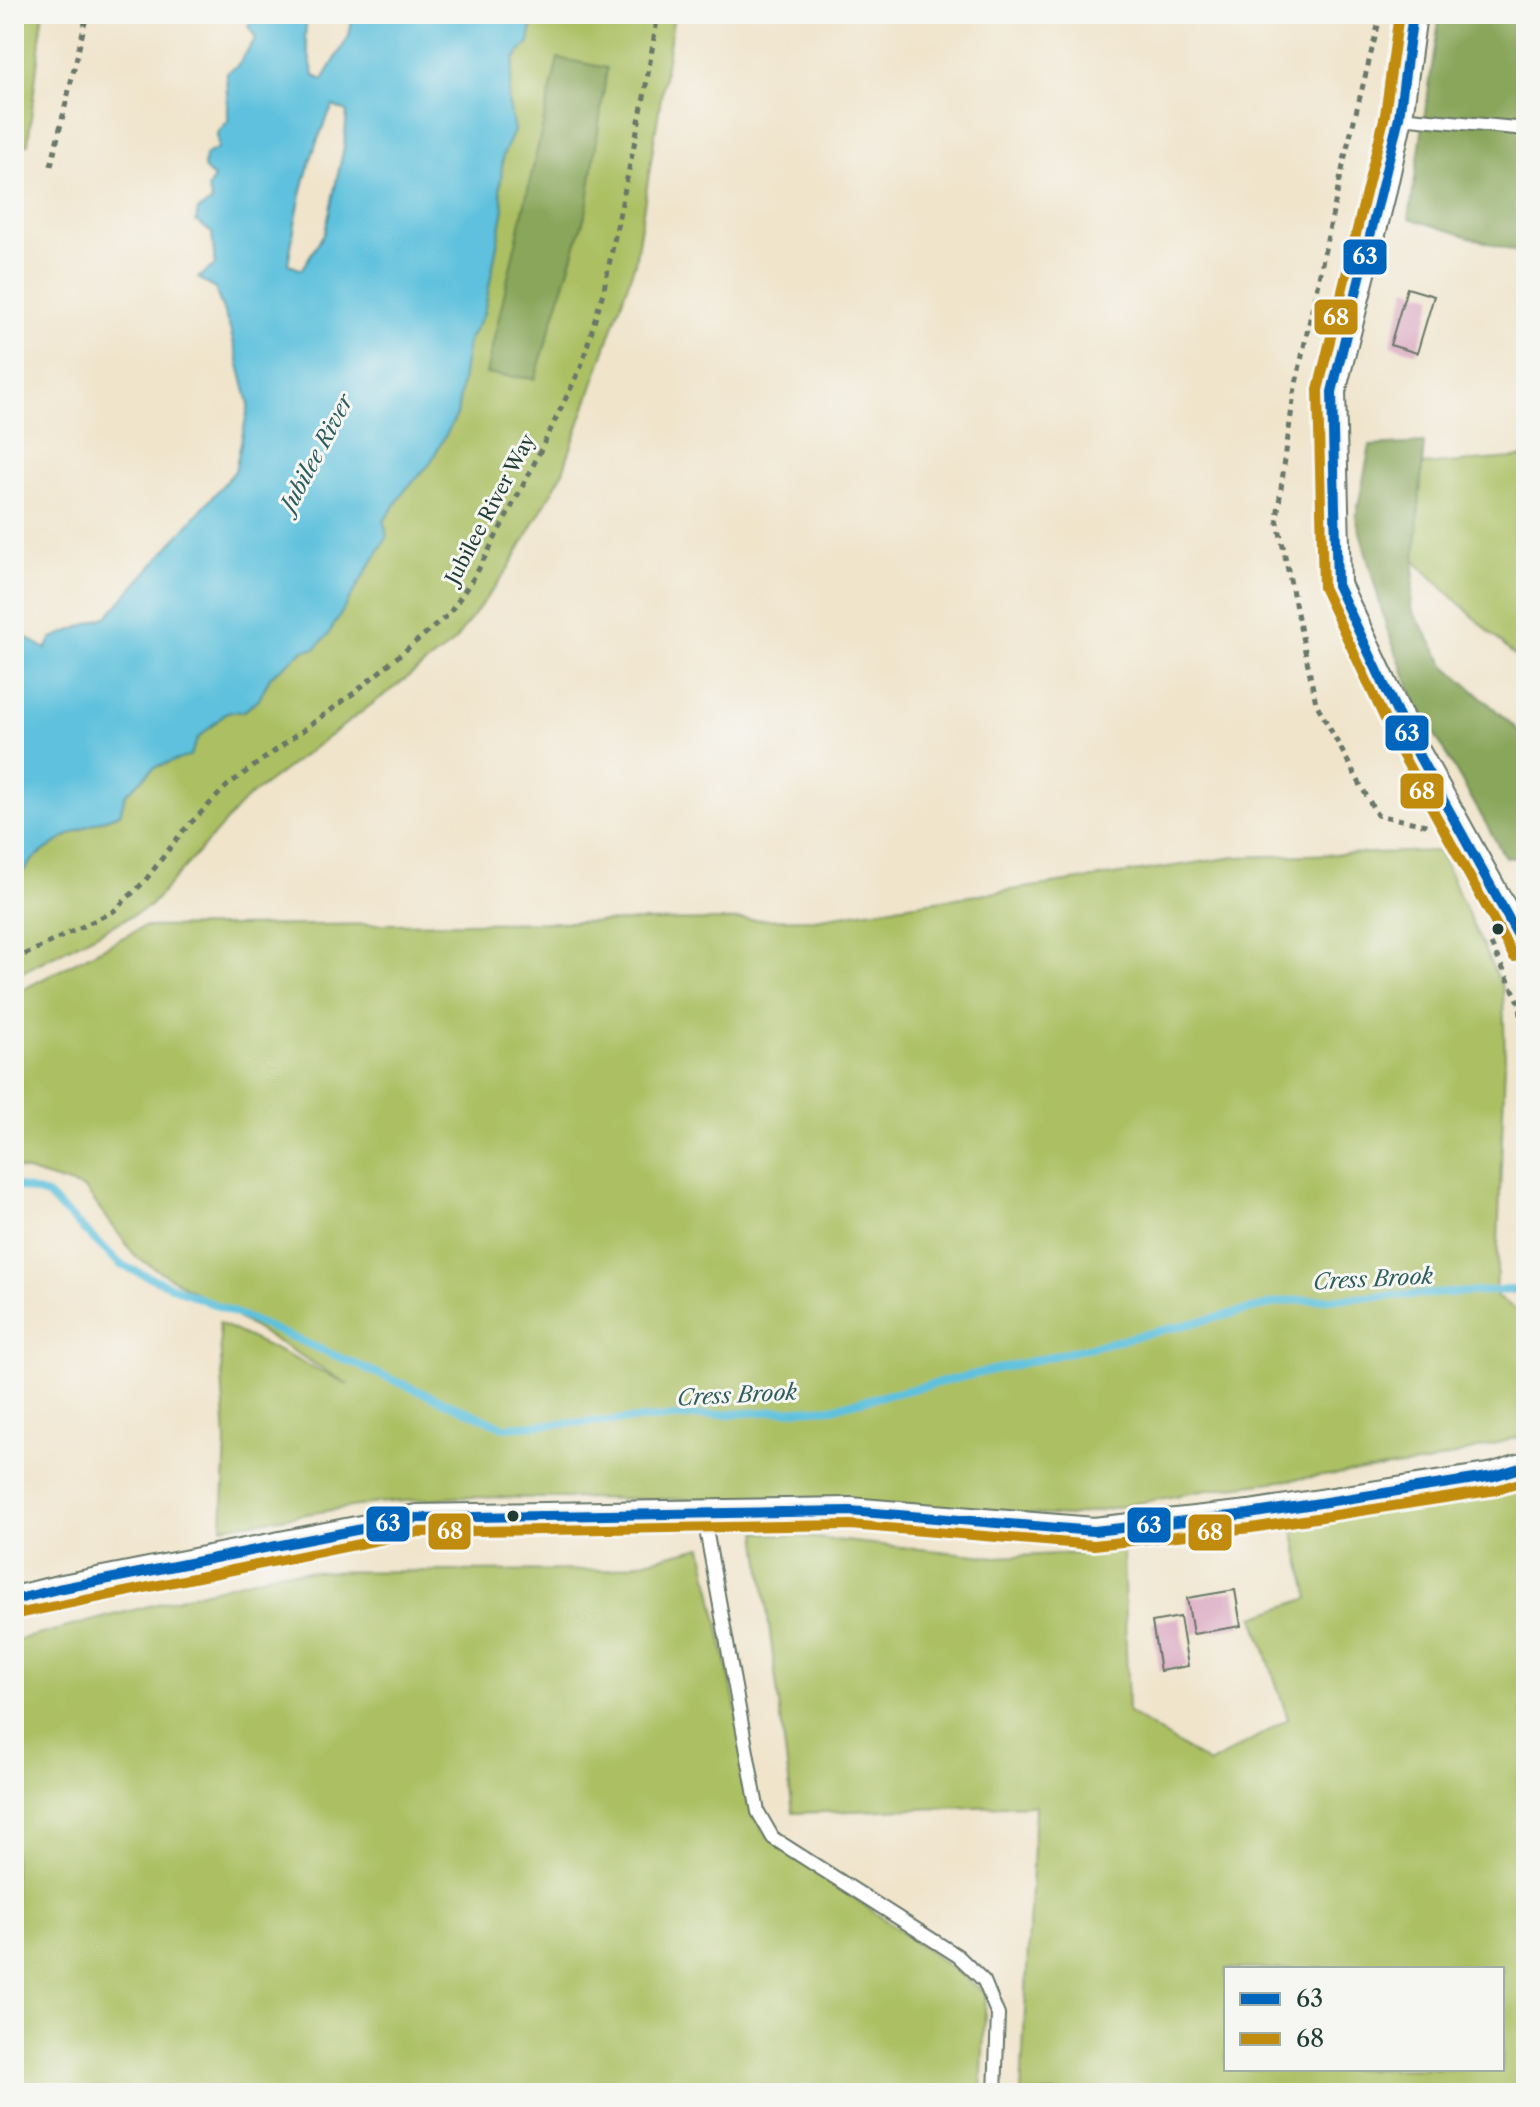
<svg xmlns="http://www.w3.org/2000/svg" width="1540" height="2107" font-family="'Libre Caslon Text',serif">
	<style>
		.green { fill: #acc064; stroke: #667e4c; stroke-width: 2; fill-rule: evenodd }
		.forest { fill: #89a65a; stroke: #547247; stroke-width: 2 }
		.water { fill: #5ec1dd; stroke: #3e7f88; stroke-width: 2; fill-rule: evenodd }
		.lines { fill: none; stroke-linecap: round; stroke-linejoin: round }
		.stream { stroke: #5ec1dd; stroke-width: 8 }
		.building { fill: #d8a0bc }
		.service-casing { stroke: #687769; stroke-width: 16 }
		.minor-casing { stroke: #687769; stroke-width: 30 }
		.path { stroke: #687769; stroke-width: 5; stroke-dasharray: 6 6; stroke-linecap: butt }
		.service { stroke: #fff; stroke-width: 12 }
		.minor { stroke: #fff; stroke-width: 26 }
		.bus-1-casing { stroke: #f6f6f2; stroke-width: 16 }
		.bus-2-casing { stroke: #f6f6f2; stroke-width: 16 }
		.bus-1 { stroke: #0065bd; stroke-width: 10 }
		.bus-2 { stroke: #c18c0d; stroke-width: 10 }
		.bus-dot { fill: #1f3d34; stroke: #f6f6f2; stroke-width: 3 }
		.labels { text-anchor: middle; dominant-baseline: central; stroke-width: 6; stroke-linejoin: round; paint-order: stroke }
		.street-label { font-size: 20px; fill: #1f3d34; stroke: #f6f6f2 }
		.water-label { font-size: 22px; font-style: italic; fill: #2f5e5e; stroke: #f6f6f2 }
		.line-badge { stroke: #f6f6f2; stroke-width: 3 }
		.badge-label { font-size: 22px; text-anchor: middle; font-weight: bold; fill: #fff }
	</style>
	<rect width="100%" height="100%" fill="#f6f6f2"/>
	<filter id="ink" filterUnits="userSpaceOnUse"><feTurbulence type="fractalNoise" baseFrequency=".0125" numOctaves="2"/><feDisplacementMap in="SourceGraphic" scale="16" xChannelSelector="R" yChannelSelector="G"/><feConvolveMatrix kernelMatrix="1 2 1 2 8 2 1 2 1" color-interpolation-filters="sRGB"/></filter>
	<filter id="wash" filterUnits="userSpaceOnUse"><feTurbulence type="fractalNoise" baseFrequency=".006" numOctaves="4" result="noise"/><feDisplacementMap in="SourceGraphic" scale="32" xChannelSelector="R" yChannelSelector="G"/><feGaussianBlur stdDeviation="1.8" result="paint"/><feColorMatrix in="noise" values="0 0 0 0 0 0 0 0 0 0 0 0 0 0 0 0 0 1.4 0 .05"/><feComposite in="paint" operator="in"/></filter>
	<g filter="url(#wash)">
		<rect width="100%" height="100%" fill="#f0e4cb"/>
		<g class="green">
			<polygon points="14,14 43,14 28,144 14,148"/>
			<path d="M534 14H674L635 263 562 474 508 569 452 644 247 798 149 907 14 976V879C25 873 27 864 36 857 60 838 91 823 120 814L125 795 155 767 189 756 198 738 227 712 244 711 259 699 270 677 304 650 384 521 406 489 429 465 457 415 468 341 484 313 504 209 500 190 503 155 514 131 508 101 514 59 529 42Z"/>
			<polygon points="1526,457 1526,667 1415,561 1422,465"/>
			<polygon points="1439,851 1503,990 1505,1061 1496,1297 1526,1315 1526,1435 1427,1463 1207,1490 1069,1516 757,1500 459,1497 377,1503 222,1527 226,1442 219,1323 348,1384 136,1257 85,1189 14,1167 14,994 143,927 814,919 1236,857"/>
			<path d="M1526 1482V2093H1021L1035 1805 793 1813 757 1532 996 1557 1123 1551 1128 1712 1209 1764 1288 1719 1254 1617 1309 1598 1290 1517ZM1226 1969H1502V2069H1226Z"/>
			<polygon points="702,1547 762,1831 986,1993 981,2093 14,2093 14,1641 280,1572 609,1570"/>
		</g>
		<g class="forest">
			<polygon points="1440,14 1526,14 1526,255 1409,218"/>
			<polygon points="558,58 607,68 587,209 535,379 486,374"/>
			<polygon points="1424,443 1411,608 1445,665 1526,737 1526,859 1505,857 1414,698 1387,629 1356,517 1370,446"/>
		</g>
		<path class="water" d="M254 14H307L305 38 314 76 323 80 349 36 353 14H534L529 42 514 59 508 101 514 131 503 155 500 190 504 208 484 313 468 341 457 415 429 465 406 489 384 521 387 537 328 635 315 649 304 650 270 677 259 699 244 711 227 712 198 738 190 756 155 767 125 795 120 814C91 823 60 838 36 857 27 864 25 873 14 879V630L46 649 52 638 108 616 235 471 249 404 230 329 215 289 198 278 215 265 212 233 196 221 198 210 212 202 208 188 214 178 204 168 205 155 218 148 217 133 228 121C229 103 225 90 227 72L237 66 256 38 248 26ZM333 106 347 112 344 147 325 232 301 270 288 264C297 209 306 157 333 106Z"/>
		<g class="lines">
			<polyline class="stream" points="14,1185 47,1195 121,1265 504,1427 832,1408 1286,1301 1512,1290"/>
		</g>
		<g id="blocks">
			<g class="building">
				<polygon points="1407,288 1434,296 1417,353 1390,345"/>
				<polygon points="1235,1590 1241,1626 1193,1634 1187,1598"/>
				<polygon points="1180,1617 1188,1666 1160,1671 1152,1622"/>
			</g>
		</g>
	</g>
	<g filter="url(#ink)">
		<use href="#blocks" fill-opacity="0" stroke="#687769" stroke-width="2"/>
		<g class="lines">
			<g class="service-casing">
				<g id="service">
					<polyline points="1399,117 1526,129"/>
					<polyline points="703,1513 758,1812 773,1838 958,1956 984,1981 998,2015 995,2093"/>
				</g>
			</g>
			<g class="minor-casing">
				<g id="minor">
					<polyline points="1413,14 1399,117 1382,194 1332,392 1337,585 1409,738 1526,950"/>
					<polyline points="14,1600 58,1589 417,1518 850,1511 1094,1531 1249,1514 1494,1476 1526,1466"/>
				</g>
			</g>
			<g class="path">
				<polyline points="1381,14 1346,152 1294,393 1277,518 1316,703 1377,815 1431,826"/>
				<polyline points="51,166 87,14"/>
				<polyline points="1491,944 1520,1004 1526,1084"/>
				<polyline points="14,960 114,911 144,882 183,831 228,785 354,693 449,614 475,576 529,474 581,367 604,289 644,97 658,14"/>
			</g>
			<use href="#service" class="service"/>
			<use href="#minor" class="minor"/>
			<g class="bus-1-casing">
				<g id="bus-1">
					<polyline points="1413,14 1399,117 1332,392 1337,585 1409,738 1526,950"/>
					<polyline points="14,1600 58,1589 417,1518 850,1511 1094,1531 1249,1514 1494,1476 1526,1466"/>
				</g>
			</g>
			<g class="bus-2-casing">
				<g id="bus-2">
					<polyline points="1399,14 1385,115 1318,390 1323,587 1397,745 1514,957"/>
					<polyline points="17,1614 418,1532 850,1525 1094,1545 1251,1528 1496,1490 1526,1481"/>
				</g>
			</g>
			<use href="#bus-1" class="bus-1"/>
			<use href="#bus-2" class="bus-2"/>
		</g>
	</g>
	<g class="bus-dot">
		<circle cx="1498" cy="929" r="7"/>
		<circle cx="513" cy="1516" r="7"/>
	</g>
	<g class="labels">
		<g class="street-label">
			<text transform="translate(490 509) rotate(-62)">Jubilee River Way</text>
		</g>
		<g class="water-label">
			<text transform="translate(317 453) rotate(-62)">Jubilee River</text>
			<text transform="translate(1373 1279) rotate(-3)">Cress Brook</text>
			<text transform="translate(737 1395) rotate(-3)">Cress Brook</text>
		</g>
	</g>
	<g class="line-badge">
		<rect x="1342" y="238" width="46" height="38" rx="8" fill="#0065bd"/>
		<rect x="1313" y="298" width="46" height="38" rx="8" fill="#c18c0d"/>
		<rect x="1384" y="714" width="46" height="38" rx="8" fill="#0065bd"/>
		<rect x="1399" y="772" width="46" height="38" rx="8" fill="#c18c0d"/>
		<rect x="365" y="1505" width="46" height="38" rx="8" fill="#0065bd"/>
		<rect x="1126" y="1506" width="46" height="38" rx="8" fill="#0065bd"/>
		<rect x="427" y="1512" width="45" height="39" rx="8" fill="#c18c0d"/>
		<rect x="1187" y="1513" width="46" height="39" rx="8" fill="#c18c0d"/>
	</g>
	<g class="badge-label">
		<text x="1365" y="264">63</text>
		<text x="1336" y="325">68</text>
		<text x="1407" y="741">63</text>
		<text x="1422" y="799">68</text>
		<text x="388" y="1531">63</text>
		<text x="1149" y="1533">63</text>
		<text x="450" y="1539">68</text>
		<text x="1210" y="1540">68</text>
	</g>
	<rect width="1540" height="2107" fill="none" stroke="#f6f6f2" stroke-width="48"/>
	<rect x="1224" y="1967" width="280" height="104" fill="#f6f6f2" stroke="#a0aca6" stroke-width="2"/>
	<rect x="1240" y="1993" width="40" height="12" fill="#0065bd" stroke="#a0aca6" stroke-width="2"/>
	<text x="1296" y="2007" font-size="24" fill="#1f3d34">63</text>
	<rect x="1240" y="2033" width="40" height="12" fill="#c18c0d" stroke="#a0aca6" stroke-width="2"/>
	<text x="1296" y="2047" font-size="24" fill="#1f3d34">68</text>
</svg>
